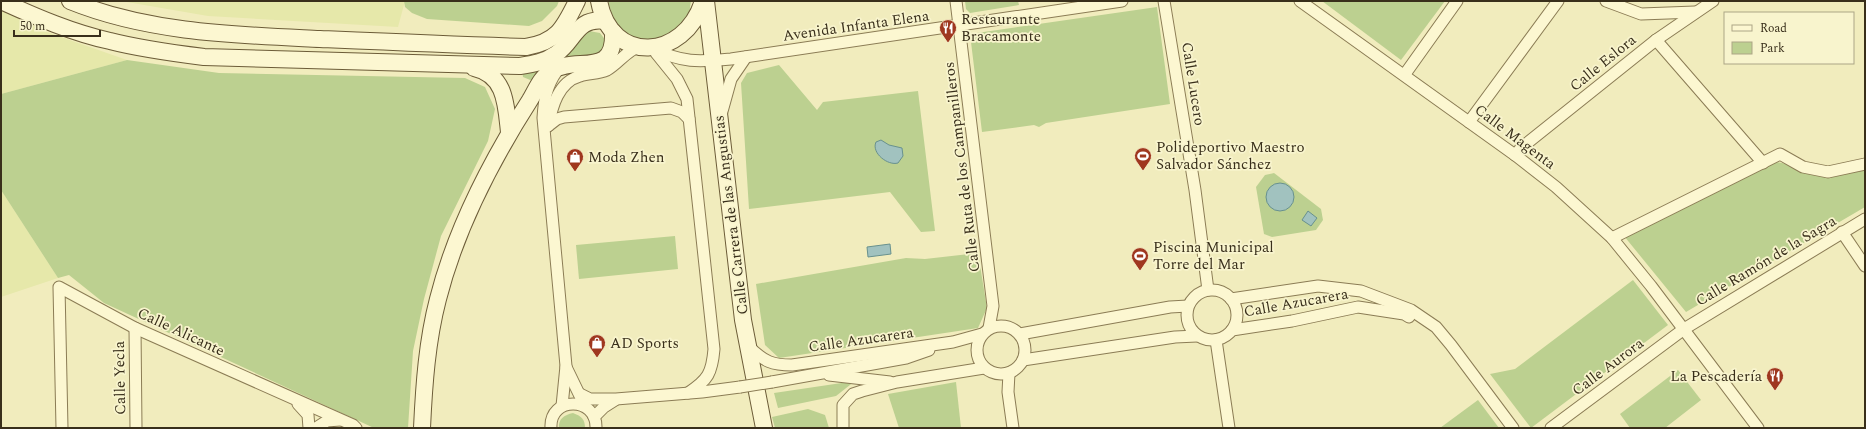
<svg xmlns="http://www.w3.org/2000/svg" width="1866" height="429" font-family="Spectral,serif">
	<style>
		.farmland { fill: #e6e8aa }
		.green { fill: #bcd090 }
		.water { fill: #a1c2bf; stroke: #68918e }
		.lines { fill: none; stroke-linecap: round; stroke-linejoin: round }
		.minor-casing { stroke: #8b7c55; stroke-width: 13 }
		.secondary-casing { stroke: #6c5c38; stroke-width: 18 }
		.minor { stroke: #fcf7d1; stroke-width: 11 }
		.secondary { stroke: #fcf7d1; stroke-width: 16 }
		.minor-bridge-casing { stroke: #8b7c55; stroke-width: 13; stroke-linecap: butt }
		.minor-bridge { stroke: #fcf7d1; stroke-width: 11 }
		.labels { text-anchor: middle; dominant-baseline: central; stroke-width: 3.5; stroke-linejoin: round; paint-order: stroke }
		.poi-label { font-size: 15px; fill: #392f1b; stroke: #f8f4cd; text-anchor: start }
		.street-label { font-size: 15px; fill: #392f1b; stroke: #f8f4cd }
	</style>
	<rect width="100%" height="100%" fill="#f1ecbd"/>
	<g class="farmland">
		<polygon points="121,1 405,1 398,27 208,16"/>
		<polygon points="1,9 41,30 127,60 1,94"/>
		<polygon points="1,190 58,278 1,297"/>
	</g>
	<g class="green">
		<polygon points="404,1 559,1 557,6 542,21 529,26 427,19 412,13 405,7"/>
		<path d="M608 1H691C690 6 690 12 688 16 676 38 647 49 625 33 615 25 611 13 608 1Z"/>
		<polygon points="965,1 1018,1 1019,5 970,13 966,9"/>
		<polygon points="1322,1 1445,1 1401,60"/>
		<polygon points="1157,7 1170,104 1046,123 1039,127 1034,125 982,132 970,34"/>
		<polygon points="589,31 600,33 606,41 603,51 599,54 535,82 523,77 522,69 565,53"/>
		<polygon points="127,60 219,73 465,78 485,87 495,109 488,141 441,236 424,299 413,351 408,428 374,428 104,303 69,275 58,278 1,190 1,94"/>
		<polygon points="779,65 817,110 823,102 918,91 935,231 921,232 890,192 749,209 741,83 747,73"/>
		<path d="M1771 162C1789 162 1791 168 1806 173 1820 179 1851 175 1865 169V207L1686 312 1624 236Z"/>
		<polygon points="1274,173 1321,209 1323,220 1316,230 1272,237 1264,234 1256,187 1265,175"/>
		<polygon points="675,236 678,269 579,279 576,245"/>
		<polygon points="978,253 987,308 978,328 779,358 765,345 756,284 906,258 925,259"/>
		<polygon points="1633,280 1668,325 1531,428 1490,374 1515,369"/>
		<polygon points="1678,370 1701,400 1665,428 1630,428 1620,414"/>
		<polygon points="855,381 836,396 778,408 774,393"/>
		<polygon points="956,382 961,428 899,428 888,394"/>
		<polygon points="1478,400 1499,428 1440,428"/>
		<polygon points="808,409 825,415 829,428 775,428 772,417"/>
		<path d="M573 413C581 416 585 419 585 428H559C558 419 564 415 573 413Z"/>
	</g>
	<g class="water">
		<path d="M881 140 889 145 902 148 903 156 898 163C888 166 871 153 876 142Z"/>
		<circle cx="1280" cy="197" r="14"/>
		<polygon points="1308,211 1317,218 1311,226 1302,220"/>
		<polygon points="890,244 891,254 868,257 867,247"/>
	</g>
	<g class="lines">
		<g class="minor-casing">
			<g id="minor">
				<polyline points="956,1 993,306 989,328"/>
				<polyline points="1164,1 1195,190 1208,290"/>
				<polyline points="1300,1 1515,155 1556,187 1612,238 1651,286 1758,428"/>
				<polyline points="1606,1 1641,14 1695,12"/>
				<polyline points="1656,40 1763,163"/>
				<path d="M652 48C682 63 698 62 731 59L1122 1"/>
				<path d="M656 53 677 79 687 99 714 349C712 373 708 380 688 393"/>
				<path d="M557 71C546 86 544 101 543 118L566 366 562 406"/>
				<polyline points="1405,74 1457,1"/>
				<polyline points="721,115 731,79 746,57"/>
				<polyline points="1469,122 1558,1"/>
				<polyline points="548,126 557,119 564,117 671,108 682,112 689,119"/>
				<path d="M548 126C552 107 558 82 580 76 589 73 598 74 607 70 619 63 626 51 640 46"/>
				<polyline points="1515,155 1521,148 1656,40 1713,1"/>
				<polyline points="1842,232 1865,266"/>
				<polyline points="1612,238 1780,154 1803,167 1828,172 1865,164"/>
				<circle cx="1212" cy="315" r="25"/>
				<polyline points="1231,299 1318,286 1361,291 1411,310 1436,327 1451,345 1513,428"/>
				<circle cx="1001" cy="350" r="24"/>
				<polyline points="135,328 136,428"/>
				<polyline points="1232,330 1292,321 1358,307 1404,314 1409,317"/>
				<polyline points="1020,334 1170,307 1188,306"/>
				<polyline points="1216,340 1229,428"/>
				<path d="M749 347C765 362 772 365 792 365L953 342 982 334"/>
				<polyline points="1023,360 1175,337 1197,336"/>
				<polyline points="566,367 582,400"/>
				<polyline points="1009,373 1008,392 1013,428"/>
				<polyline points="829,375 890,382"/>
				<polyline points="772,382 906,358 929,350"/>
				<polyline points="580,394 590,399 616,399 702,392 740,387"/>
				<polyline points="298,404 308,415 309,428"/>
				<polyline points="594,417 604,407 615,400"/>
				<polyline points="62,428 59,287 135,328 353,425 356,428"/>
				<polyline points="316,428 327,421 340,420"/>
				<path d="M551 428C549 396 597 396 596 428"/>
				<polyline points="843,428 843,405 853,394 862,391 897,382 984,368"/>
				<polyline points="1551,428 1684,329 1865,219"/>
			</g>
		</g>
		<g class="secondary-casing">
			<g id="secondary">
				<path d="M1 1C36 17 73 33 110 41 141 49 172 53 204 57L520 66C533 64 545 62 556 54 575 41 576 17 605 21"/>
				<path d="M70 1C149 33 236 35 320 39 389 42 457 45 526 47 558 42 564 27 577 1"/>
				<path d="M599 1C611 65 684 61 703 1"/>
				<polyline points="706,1 743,320 764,428"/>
				<path d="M474 68C506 75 506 105 509 132"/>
				<path d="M422 428C424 385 427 341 438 299 456 228 491 161 530 100 536 90 541 77 551 71 576 55 615 79 613 32"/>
			</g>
		</g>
		<use href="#minor" class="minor"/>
		<use href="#secondary" class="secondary"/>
		<g class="minor-bridge-casing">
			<polyline id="minor-bridge" points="740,387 772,382"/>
		</g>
		<use href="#minor-bridge" class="minor-bridge"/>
	</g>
	<defs>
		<g id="restaurant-pin" transform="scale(0.9)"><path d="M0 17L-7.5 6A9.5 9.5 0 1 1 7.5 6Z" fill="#9f371f" stroke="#f8f4cd"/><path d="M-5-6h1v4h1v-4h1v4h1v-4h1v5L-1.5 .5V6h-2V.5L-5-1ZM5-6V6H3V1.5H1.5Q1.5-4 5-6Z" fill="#fff"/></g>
		<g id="stadium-pin" transform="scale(0.9)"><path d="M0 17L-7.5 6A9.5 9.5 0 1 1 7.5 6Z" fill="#9f371f" stroke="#f8f4cd"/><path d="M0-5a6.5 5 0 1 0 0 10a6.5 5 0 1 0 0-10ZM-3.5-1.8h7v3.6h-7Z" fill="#fff"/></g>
		<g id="shop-pin" transform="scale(0.9)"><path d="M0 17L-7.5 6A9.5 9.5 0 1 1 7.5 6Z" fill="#9f371f" stroke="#f8f4cd"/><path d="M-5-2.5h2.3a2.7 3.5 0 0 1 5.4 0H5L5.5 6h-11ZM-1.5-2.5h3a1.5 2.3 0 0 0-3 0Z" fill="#fff"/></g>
	</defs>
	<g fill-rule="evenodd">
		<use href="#restaurant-pin" x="948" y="28"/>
		<use href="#stadium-pin" x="1143" y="156"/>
		<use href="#shop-pin" x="575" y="157"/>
		<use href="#stadium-pin" x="1140" y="256"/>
		<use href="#shop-pin" x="597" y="343"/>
		<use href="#restaurant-pin" x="1775" y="376"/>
	</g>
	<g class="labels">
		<g class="poi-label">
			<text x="961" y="19">Restaurante<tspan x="961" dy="17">Bracamonte</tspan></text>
			<text x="1156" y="147">Polideportivo Maestro<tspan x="1156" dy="17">Salvador Sánchez</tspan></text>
			<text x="588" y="157">Moda Zhen</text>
			<text x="1153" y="247">Piscina Municipal<tspan x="1153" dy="17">Torre del Mar</tspan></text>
			<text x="610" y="343">AD Sports</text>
			<text x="1762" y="376" text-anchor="end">La Pescadería</text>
		</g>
		<g class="street-label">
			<text transform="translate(856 26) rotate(-8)">Avenida Infanta Elena</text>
			<text transform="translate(1603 63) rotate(-39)">Calle Eslora</text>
			<text transform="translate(1193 84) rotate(81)">Calle Lucero</text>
			<text transform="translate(1515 137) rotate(37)">Calle Magenta</text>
			<text transform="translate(962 167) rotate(-97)">Calle Ruta de los Campanilleros</text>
			<text transform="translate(731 215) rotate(-97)">Calle Carrera de las Angustias</text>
			<text transform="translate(1766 261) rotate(-31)">Calle Ramón de la Sagra</text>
			<text transform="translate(1296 303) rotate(-10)">Calle Azucarera</text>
			<text transform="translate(181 332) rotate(25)">Calle Alicante</text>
			<text transform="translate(861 340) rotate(-8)">Calle Azucarera</text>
			<text transform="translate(1608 367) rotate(-37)">Calle Aurora</text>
			<text transform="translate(120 378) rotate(-91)">Calle Yecla</text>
		</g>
	</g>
	<rect width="1866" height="429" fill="none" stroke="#392f1b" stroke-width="4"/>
	<rect x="1724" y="12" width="130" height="52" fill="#f8f4cd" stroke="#aca586"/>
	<rect x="1732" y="25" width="20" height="6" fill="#fcf7d1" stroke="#aca586"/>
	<text x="1760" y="32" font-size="12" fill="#392f1b">Road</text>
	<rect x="1732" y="42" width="20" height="12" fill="#bcd090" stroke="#aca586"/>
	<text x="1760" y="52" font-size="12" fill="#392f1b">Park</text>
	<path d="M14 30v6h86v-6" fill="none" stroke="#392f1b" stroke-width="2"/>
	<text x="20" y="30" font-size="12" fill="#392f1b" stroke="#f8f4cd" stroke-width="3" paint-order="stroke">50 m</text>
</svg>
